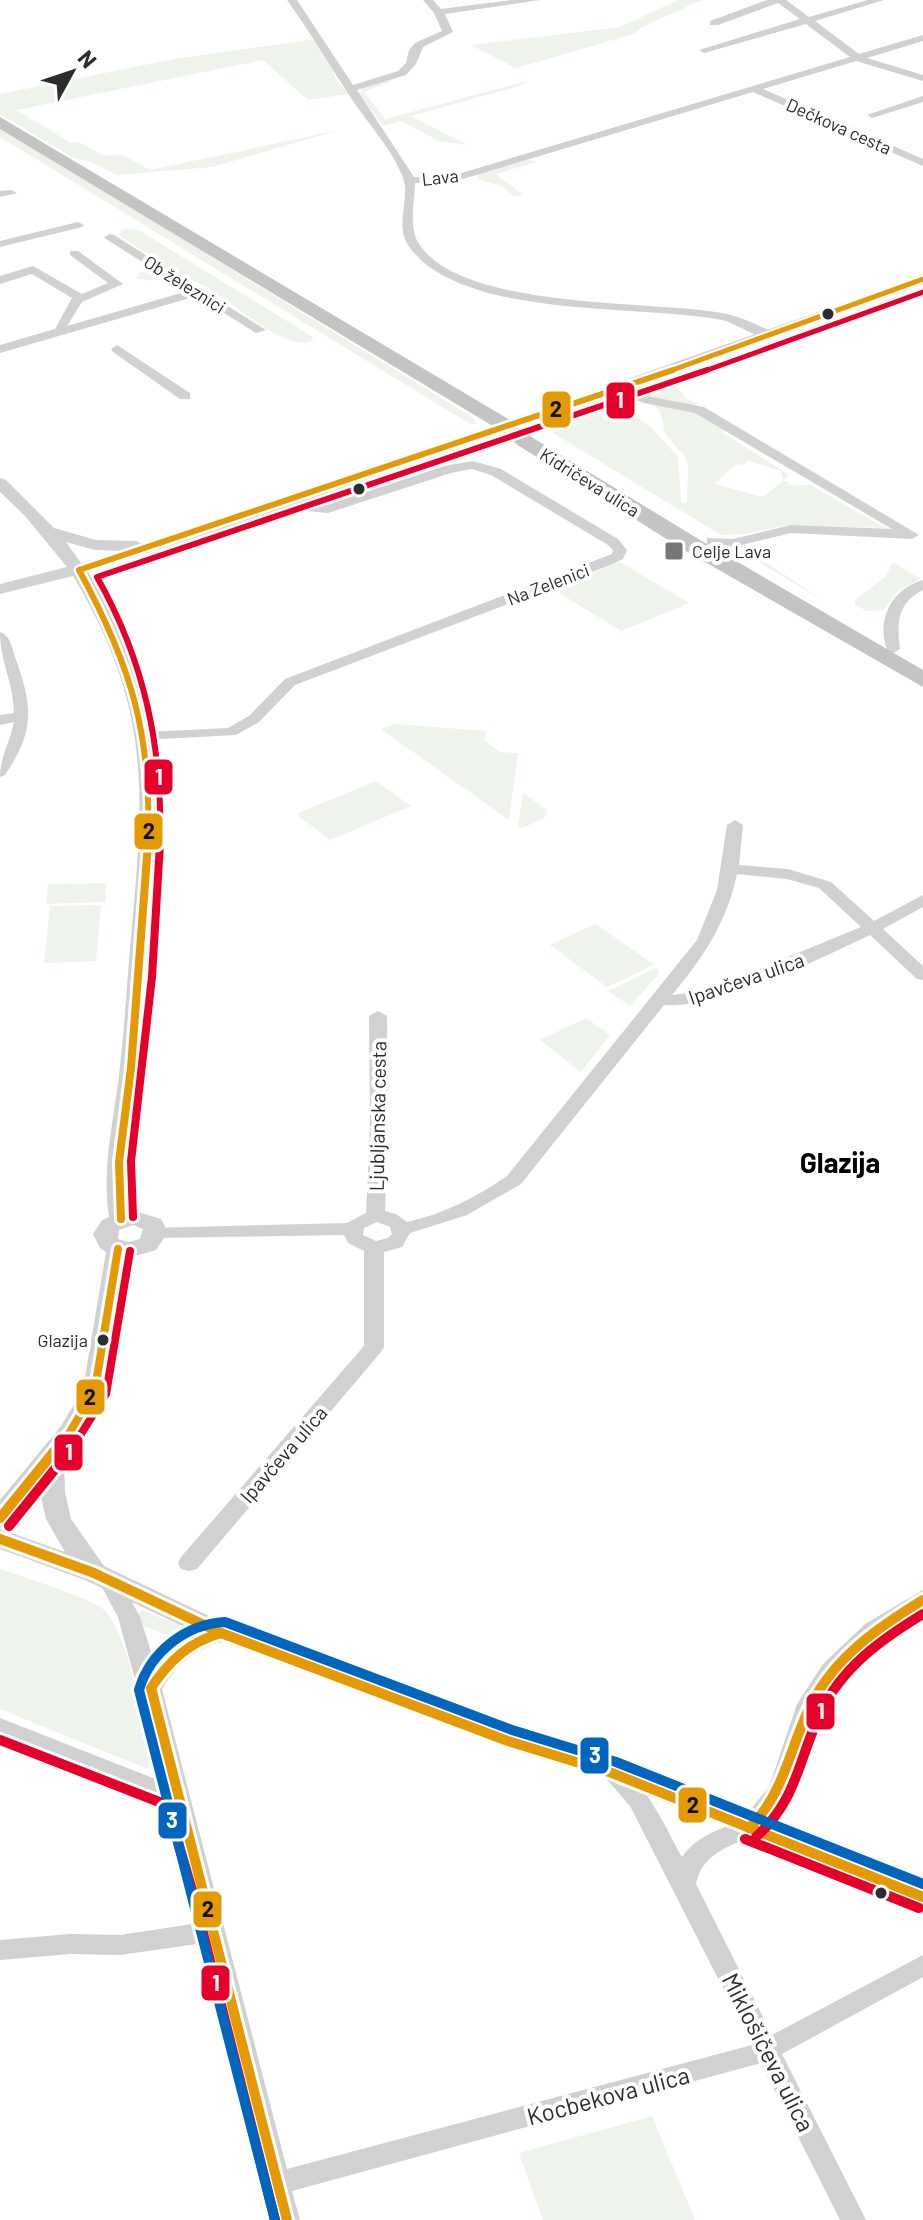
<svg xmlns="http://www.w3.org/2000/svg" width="923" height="2220" font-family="Barlow,sans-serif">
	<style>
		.green { fill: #eef3eb; fill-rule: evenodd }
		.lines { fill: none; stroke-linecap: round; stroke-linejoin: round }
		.minor { fill: #d1d1d1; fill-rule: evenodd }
		.tertiary { fill: #d1d1d1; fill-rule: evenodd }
		.primary { fill: #c4c4c4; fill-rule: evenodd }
		.bus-1-far3-casing { stroke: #fff; stroke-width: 9 }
		.bus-1-far2-casing { stroke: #fff; stroke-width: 11 }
		.bus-1-far1-casing { stroke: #fff; stroke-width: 14 }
		.bus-1-casing { stroke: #fff; stroke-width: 16 }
		.bus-2-far3-casing { stroke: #fff; stroke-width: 9 }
		.bus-2-far2-casing { stroke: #fff; stroke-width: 11 }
		.bus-2-far1-casing { stroke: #fff; stroke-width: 14 }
		.bus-2-casing { stroke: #fff; stroke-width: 16 }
		.bus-3-casing { stroke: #fff; stroke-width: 16 }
		.bus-1-far3 { stroke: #e39a04; stroke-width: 5 }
		.bus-1-far2 { stroke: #e39a04; stroke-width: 6 }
		.bus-1-far1 { stroke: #e39a04; stroke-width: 8 }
		.bus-1 { stroke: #e39a04; stroke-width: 10 }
		.bus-2-far3 { stroke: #e4002b; stroke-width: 5 }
		.bus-2-far2 { stroke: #e4002b; stroke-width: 6 }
		.bus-2-far1 { stroke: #e4002b; stroke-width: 8 }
		.bus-2 { stroke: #e4002b; stroke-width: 10 }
		.bus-3 { stroke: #0065bd; stroke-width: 10 }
		.bus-dot { fill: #2c2c2c; stroke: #fff; stroke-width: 3 }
		.poi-dot { fill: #767676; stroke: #fff; stroke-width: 3 }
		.labels { text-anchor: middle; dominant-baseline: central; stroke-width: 8; stroke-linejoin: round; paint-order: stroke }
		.far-street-label { font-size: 18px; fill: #2c2c2c; stroke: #fff }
		.far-poi-label { font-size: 18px; fill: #2c2c2c; stroke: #fff; text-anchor: start }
		.bus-label { font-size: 18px; fill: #2c2c2c; stroke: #fff; text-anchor: end }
		.street-label { font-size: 20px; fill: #2c2c2c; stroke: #fff }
		.near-street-label { font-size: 24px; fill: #2c2c2c; stroke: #fff }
		.district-label { font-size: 28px; font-weight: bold; fill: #000; stroke: #fff }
		.line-badge { stroke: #fff; stroke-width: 3 }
		.badge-label { font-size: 22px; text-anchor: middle; font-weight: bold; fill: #fff }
		.pale-badge-label { font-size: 22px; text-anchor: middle; font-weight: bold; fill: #111 }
	</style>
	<rect width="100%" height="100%" fill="#fff"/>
	<g class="green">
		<polygon points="678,0 702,0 642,27 633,34 510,70 514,67 471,45 620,27"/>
		<polygon points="317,39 337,80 348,94 308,100 263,60 17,110 71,143 79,142 104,156 121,154 150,170 340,130 212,167 117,175 91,162 74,158 0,114 0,94 174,59"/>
		<polygon points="389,80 392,81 364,92 385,119 527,81 523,85 411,116 468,145 439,141 401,121 383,126 359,93 364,87"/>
		<polygon points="0,127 472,417 477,424 470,424 0,137"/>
		<polygon points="528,160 537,162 496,174 523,195 514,196 503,187 478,179 477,175"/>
		<path d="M130 229 140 231 313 337 311 342C278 350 229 296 197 282 177 273 155 284 135 278L141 272 162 263 119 236 121 230Z"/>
		<path d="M707 367 709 371 675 385 686 398 697 404 689 406 726 428 723 433 789 475 784 480C791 488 800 486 809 484L885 528 788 525 745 534 721 535 553 433 554 424 614 403 651 427 678 457 681 502 687 503 688 465 685 457 665 433 660 411 641 395ZM748 461 781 471 783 481 763 497 714 484 737 464 742 465Z"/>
		<polygon points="740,545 827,603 732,546"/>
		<polygon points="620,562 689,603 621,631 553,589"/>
		<polygon points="893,562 920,579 898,591 883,610 867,611 855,605 855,600 885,577"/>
		<polygon points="396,724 486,731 484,741 500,752 518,753 509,820 381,729"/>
		<polygon points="376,781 411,806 330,840 296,814"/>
		<polygon points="523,793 547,810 545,817 523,828 518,827"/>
		<polygon points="106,883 105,902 46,904 48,884"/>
		<polygon points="101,905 96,961 44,963 50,906"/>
		<polygon points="595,924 599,926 654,965 607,987 550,945"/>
		<polygon points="656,968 659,970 657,976 630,1006 608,991"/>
		<polygon points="586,1018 610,1035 581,1072 540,1040"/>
		<path d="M0 1569C20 1576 91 1598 103 1609 128 1631 142 1719 150 1753L148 1769 0 1709Z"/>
		<polygon points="141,1610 190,1629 174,1638 139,1624 137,1617"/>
		<polygon points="652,2116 695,2220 543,2220 519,2153"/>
	</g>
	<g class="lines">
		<g class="minor">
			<path d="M287 0H297L353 85 398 71 406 63 409 50 415 43 442 31 434 13 423 0H433L441 9 511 0H540L445 14 453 32 423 47 416 64 406 75 357 90 414 177H448L850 57 806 24 704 53 699 50 800 19 778 3 718 25H710V21L767 0H786L809 17 868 0H884L815 21 859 54 923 35V41L867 58 923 75V81L856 61 763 89 923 159V166L753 92 453 182 415 183C415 201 408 227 419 244 463 310 648 300 722 313 740 316 757 325 773 332V338C757 340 739 324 722 320 640 304 465 320 410 248 393 226 411 200 403 178 393 150 369 125 353 101 331 68 311 33 287 0Z"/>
			<polygon points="923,96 923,102 872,118 867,115"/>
			<polygon points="0,191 11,190 17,193 0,197"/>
			<polygon points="78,222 84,225 82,227 0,247 0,241"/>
			<polygon points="110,234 114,235 266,330 256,333 197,296 0,353 0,345 55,329 72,298 32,274 0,284 0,276 33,266 82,294 108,283 70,255 70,251 78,251 123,284 82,302 67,326 188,291 106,239 104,237"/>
			<polygon points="117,345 190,393 190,399 180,399 113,352 111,349"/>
			<polygon points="619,385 652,397 704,407 919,535 912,539 791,533 733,547 707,544 707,538 733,539 791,525 892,529 695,413 644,403 615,392 615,386"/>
			<polygon points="473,461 501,469 618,539 627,550 623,559 613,564 295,685 259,722 236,735 141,740 138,737 146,732 228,728 249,716 285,679 612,554 613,550 608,545 491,475 472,469 451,473 328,513 306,511 290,498 297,494 314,504 327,505 444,466"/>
			<path d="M923 580V590C897 603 897 622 900 649L893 653 888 652C875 621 891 589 923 580Z"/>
			<path d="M0 632C10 635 12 647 15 657 33 706 35 731 5 775L0 777C0 757 10 742 14 722L0 725V715L14 713C14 684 0 662 0 632Z"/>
			<path d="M735 820 743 825 739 865 788 869 831 882 874 921 923 895V907L883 929 923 966V980L917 979 870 935C820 959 716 1009 664 1005L521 1184 467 1215 410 1233 402 1247 384 1252V1347L381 1352 197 1569 189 1571 181 1569 178 1563 181 1557 364 1346V1251L348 1243 344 1235 156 1238 149 1236 147 1232 149 1228 347 1223 366 1213 370 1128 369 1016 378 1011 387 1016 388 1128 385 1211 396 1214 407 1222C444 1214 476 1197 507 1176L697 940 717 890 727 825ZM737 874 787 879 819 888 861 927 720 985 698 992 672 995C703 958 727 922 737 874ZM377 1222 390 1227 392 1234 388 1238 376 1241 363 1235 364 1228Z"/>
			<path d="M109 1572 117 1574 140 1617 155 1664C170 1645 202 1619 229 1627L232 1633 229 1639C198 1648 179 1661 162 1689L287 2169 752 2045 630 1806 601 1773 604 1767C635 1756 669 1835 682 1857 697 1835 724 1827 749 1819L757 1821 761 1828 757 1835C731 1845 702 1853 696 1884L772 2035 923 1955V1977L782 2054 866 2220H840L761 2063 292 2191 300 2220H274L204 1943 120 1955 70 1954 0 1960V1940L70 1934 120 1935 199 1923 169 1802 127 1788 0 1737V1718L163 1782 118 1617 98 1580 101 1574Z"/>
		</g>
		<g class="tertiary">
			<path d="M923 275V284L245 522 88 572C171 690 162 803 151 939 147 983 146 1027 142 1072 137 1118 124 1164 131 1210L161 1219 168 1232 156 1250 128 1258 107 1389 79 1438 64 1457 65 1492 71 1519 104 1566 230 1626 234 1633 230 1640 221 1643 212 1640 85 1580 0 1549V1529L65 1552 46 1519 39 1488 9 1525 0 1527V1500L61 1426 83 1389 106 1252 100 1248 93 1234 102 1220 109 1217C101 1165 115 1117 120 1066 125 1023 127 981 131 938 144 792 152 711 75 579L73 576 0 594V584L67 567 25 516 0 492V478L6 480 54 528 96 540 136 541 144 545 579 396ZM66 542 95 550 124 551 81 563ZM133 1225 143 1229 140 1239 129 1242 118 1239 119 1230Z"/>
			<path d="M923 1590V1613C879 1639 834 1673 817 1723 804 1759 798 1795 773 1825L923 1884V1909L739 1836 735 1828 769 1787 797 1704 823 1664 865 1624Z"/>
		</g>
		<polygon class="primary" points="0,117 515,423 533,438 700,540 923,670 923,687 684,550 519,446 501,431 0,129"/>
		<g class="bus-1-far3-casing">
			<polyline id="bus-1-far3" points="667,372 923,279"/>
		</g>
		<g class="bus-1-far2-casing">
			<path id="bus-1-far2" d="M148 846C152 735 132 667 79 570L673 370"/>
		</g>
		<g class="bus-1-far1-casing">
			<g id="bus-1-far1">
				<polyline points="121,1219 119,1162 131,1068 148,844"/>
				<polyline points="55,1450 70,1432 95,1389 118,1249"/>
			</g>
		</g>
		<g class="bus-1-casing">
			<g id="bus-1">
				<polyline points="0,1518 57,1448"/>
				<polyline points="0,1539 94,1573 221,1633 508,1741 612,1773 923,1897"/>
				<path d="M221 1633C189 1642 169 1661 151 1688L287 2220"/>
				<path d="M749 1828C786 1792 789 1747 812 1703 836 1656 879 1627 923 1600"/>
			</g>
		</g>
		<g class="bus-2-far3-casing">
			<polyline id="bus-2-far3" points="702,372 923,292"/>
		</g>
		<g class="bus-2-far2-casing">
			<path id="bus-2-far2" d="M160 846C163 749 145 662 97 577L707 370"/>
		</g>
		<g class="bus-2-far1-casing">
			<g id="bus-2-far1">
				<polyline points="133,1217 131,1161 152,977 160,844"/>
				<polyline points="71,1450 106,1394 130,1251"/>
			</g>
		</g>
		<g class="bus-2-casing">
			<g id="bus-2">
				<polyline points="9,1526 72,1448"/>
				<polyline points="0,1740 167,1805 194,1897 275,2220"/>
				<path d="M756 1837C798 1799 798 1759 821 1712 842 1667 882 1639 923 1614"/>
				<polyline points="745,1839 919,1908"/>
			</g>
		</g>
		<g class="bus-3-casing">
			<path id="bus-3" d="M275 2220 139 1690C150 1652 186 1624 225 1622L512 1730 616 1762 923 1884"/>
		</g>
		<use href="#bus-1-far3" class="bus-1-far3"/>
		<use href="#bus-1-far2" class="bus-1-far2"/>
		<use href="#bus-1-far1" class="bus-1-far1"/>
		<use href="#bus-1" class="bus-1"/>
		<use href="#bus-2-far3" class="bus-2-far3"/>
		<use href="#bus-2-far2" class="bus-2-far2"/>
		<use href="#bus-2-far1" class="bus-2-far1"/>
		<use href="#bus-2" class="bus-2"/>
		<use href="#bus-3" class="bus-3"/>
	</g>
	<g class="bus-dot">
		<circle cx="828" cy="314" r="7"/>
		<circle cx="359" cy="489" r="7"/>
		<circle cx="103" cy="1340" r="7"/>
		<circle cx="881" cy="1893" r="7"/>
	</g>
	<rect class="poi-dot" x="664" y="541" width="20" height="20" rx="4"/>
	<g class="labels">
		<g class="far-street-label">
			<text transform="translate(839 126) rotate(24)">Dečkova cesta</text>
			<text transform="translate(440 177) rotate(-6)">Lava</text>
			<text transform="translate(185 284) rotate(32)">Ob železnici</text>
			<text transform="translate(590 482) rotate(32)">Kidričeva ulica</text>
			<text transform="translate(548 584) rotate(-21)">Na Zelenici</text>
		</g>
		<g class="far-poi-label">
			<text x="692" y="551">Celje Lava</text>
		</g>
		<g class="bus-label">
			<text x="88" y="1340">Glazija</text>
		</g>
		<g class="street-label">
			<text transform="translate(746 978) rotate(-19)">Ipavčeva ulica</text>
			<text transform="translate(377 1116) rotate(-89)">Ljubljanska cesta</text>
			<text transform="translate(283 1454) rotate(-49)">Ipavčeva ulica</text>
		</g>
		<g class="near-street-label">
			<text transform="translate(769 2052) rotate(63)">Miklošičeva ulica</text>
			<text transform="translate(608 2095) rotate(-15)">Kocbekova ulica</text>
		</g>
		<g class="district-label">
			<text x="840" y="1162">Glazija</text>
		</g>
	</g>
	<g class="line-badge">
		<rect x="605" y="381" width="31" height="39" rx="8" fill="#e4002b"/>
		<rect x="541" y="390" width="31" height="39" rx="8" fill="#e39a04"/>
		<rect x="143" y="758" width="31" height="38" rx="8" fill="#e4002b"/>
		<rect x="133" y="812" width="31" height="39" rx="8" fill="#e39a04"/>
		<rect x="75" y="1378" width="31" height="38" rx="8" fill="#e39a04"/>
		<rect x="53" y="1433" width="31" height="39" rx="8" fill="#e4002b"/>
		<rect x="805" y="1692" width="31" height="39" rx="8" fill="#e4002b"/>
		<rect x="579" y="1736" width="31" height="39" rx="8" fill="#0065bd"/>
		<rect x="677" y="1786" width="31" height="38" rx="8" fill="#e39a04"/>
		<rect x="157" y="1801" width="31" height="39" rx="8" fill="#0065bd"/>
		<rect x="192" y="1890" width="31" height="39" rx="8" fill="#e39a04"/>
		<rect x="200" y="1964" width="31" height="38" rx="8" fill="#e4002b"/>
	</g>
	<g class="badge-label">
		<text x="620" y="408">1</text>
		<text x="159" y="785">1</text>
		<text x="69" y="1460">1</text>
		<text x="821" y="1719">1</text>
		<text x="595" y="1763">3</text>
		<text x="172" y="1828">3</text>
		<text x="216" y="1991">1</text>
	</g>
	<g class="pale-badge-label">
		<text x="556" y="417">2</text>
		<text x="149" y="839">2</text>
		<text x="90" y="1405">2</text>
		<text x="693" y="1813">2</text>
		<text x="208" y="1917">2</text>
	</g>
	<g transform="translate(72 72) rotate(50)" stroke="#ffffff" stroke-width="6" paint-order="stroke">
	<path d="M0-6L14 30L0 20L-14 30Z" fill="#2c2c2c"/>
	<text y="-12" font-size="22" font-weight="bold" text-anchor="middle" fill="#2c2c2c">N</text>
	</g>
</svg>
